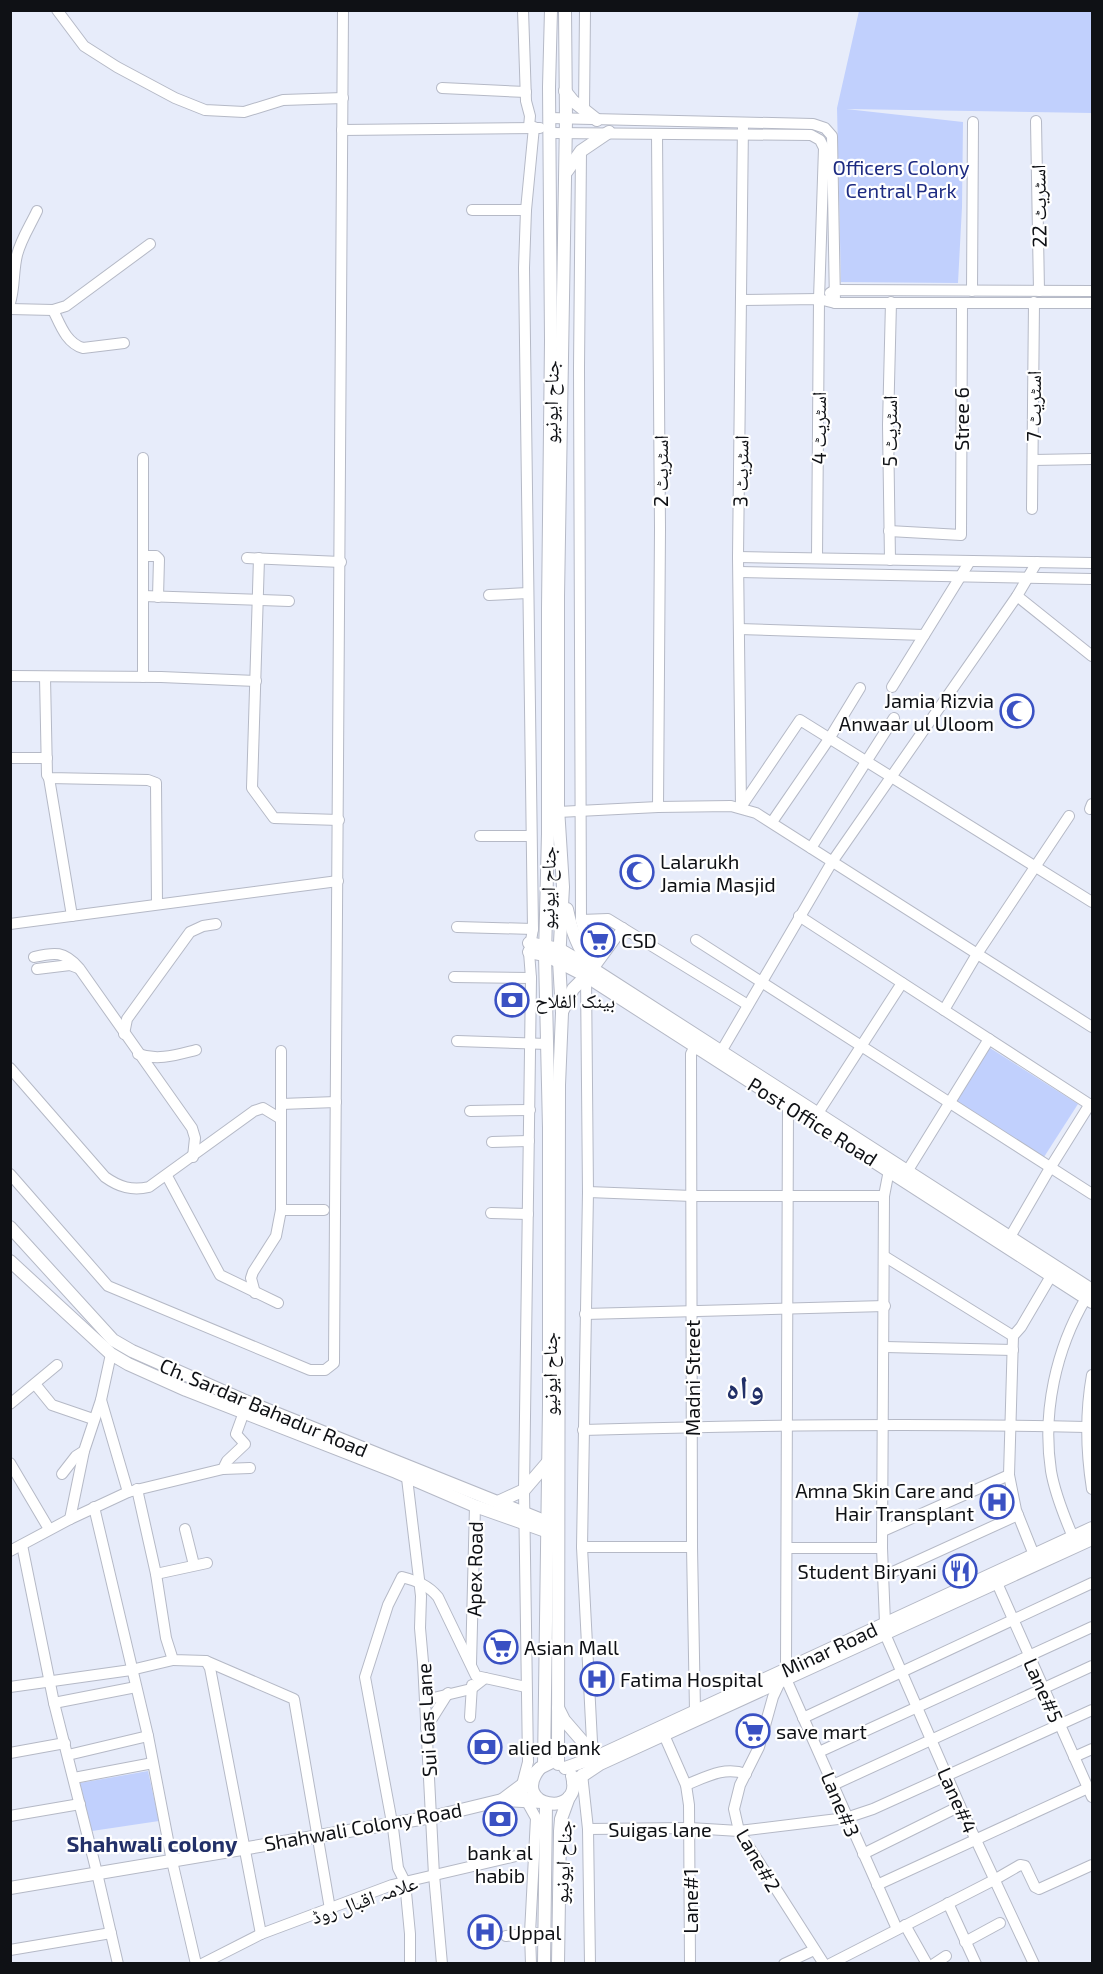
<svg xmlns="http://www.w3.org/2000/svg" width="1103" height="1974" font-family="'Exo 2','Noto Naskh Arabic',sans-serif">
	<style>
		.green { fill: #c1d0fd }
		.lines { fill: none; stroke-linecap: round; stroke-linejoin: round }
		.minor-casing { stroke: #b5b9c6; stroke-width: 12 }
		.major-casing { stroke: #b5b9c6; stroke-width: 14 }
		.minor { stroke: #fff; stroke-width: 10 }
		.major { stroke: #fff; stroke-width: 12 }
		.labels { text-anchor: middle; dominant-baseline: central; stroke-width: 4.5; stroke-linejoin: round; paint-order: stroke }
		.park-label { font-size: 20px; fill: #1d2b82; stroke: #fff }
		.street-label { font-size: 20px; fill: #0f1115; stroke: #fff }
		.poi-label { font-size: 20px; fill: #0f1115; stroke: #fff; text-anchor: start }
		.quarter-label { font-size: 22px; font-weight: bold; fill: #223068; stroke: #fff }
		.town-label { font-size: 32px; font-weight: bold; fill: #223068; stroke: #fff }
	</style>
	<rect width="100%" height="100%" fill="#e7ecfa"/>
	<g class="green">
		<polygon points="859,11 1092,11 1092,113 846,109 963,122 962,207 958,283 841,282 837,108"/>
		<polygon points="990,1048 1078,1104 1044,1157 956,1101"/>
		<polygon points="148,1771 159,1821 92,1831 80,1783"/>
	</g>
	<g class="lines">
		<g class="minor-casing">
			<g id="minor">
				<polyline points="57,10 84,46 117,67 175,98 205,110 244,112 283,100 343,98"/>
				<polyline points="523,10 526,101 530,116 529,127"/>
				<polyline points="442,88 526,92"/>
				<polyline points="584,111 585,10"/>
				<polyline points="549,118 813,124 825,128 832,136 835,303"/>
				<polyline points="1036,121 1039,291"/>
				<polyline points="342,130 540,128"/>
				<polyline points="550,133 811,135 820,140 824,148 819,299 817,558"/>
				<polyline points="657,134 660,529 658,807"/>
				<polyline points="581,151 579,368 581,920 592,965"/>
				<polyline points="472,210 526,210"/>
				<polyline points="972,291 973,122"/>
				<polyline points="830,293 835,290 1092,291"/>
				<polyline points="742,300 819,299 835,303 1092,303"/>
				<path d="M10 303C15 287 13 271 17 255 21 239 30 226 37 211"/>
				<polyline points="10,309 53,310 66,306 150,244"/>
				<path d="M53 310C60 324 66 343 83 348L124 343"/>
				<polyline points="1033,460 1092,459"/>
				<polyline points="1032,509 1034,302"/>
				<polyline points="889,531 961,535 962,303"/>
				<polyline points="143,556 156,556 159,559 158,597"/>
				<polyline points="738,557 1092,563"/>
				<polyline points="247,558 341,562"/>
				<polyline points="259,558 252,788 274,818 339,820"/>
				<polyline points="890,560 888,425 891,302"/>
				<polyline points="739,572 1092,579"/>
				<polyline points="489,595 528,593"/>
				<polyline points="143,596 289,601"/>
				<polyline points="1017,596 1092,656"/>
				<polyline points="739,629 924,635"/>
				<polyline points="10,676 161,677 256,681"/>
				<polyline points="45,677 47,775 49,778 148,780 156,783 157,904"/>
				<polyline points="143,677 143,458"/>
				<polyline points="892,687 970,561"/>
				<polyline points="10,758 47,758"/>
				<polyline points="49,778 72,916"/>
				<polyline points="741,807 738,557 743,123"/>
				<polyline points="741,807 800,720 1092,902"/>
				<polyline points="1090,809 1092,804"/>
				<polyline points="558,812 658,807 731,806 756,813 1092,1027"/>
				<polyline points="772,822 829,739 860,688"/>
				<polyline points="480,836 531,836"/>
				<polyline points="811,848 894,718"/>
				<polyline points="799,916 1092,1106"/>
				<polyline points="581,920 608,919 748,1005"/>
				<polyline points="10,924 338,881"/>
				<polyline points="457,927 533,929"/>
				<polyline points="696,940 1092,1194"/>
				<path d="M34 957C55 952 64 951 79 968L192 1128 195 1138 193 1157"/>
				<polyline points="37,969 70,965 78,968"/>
				<polyline points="593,969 623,928"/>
				<polyline points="586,976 588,1192 582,1547 592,1742 596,1757"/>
				<polyline points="454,977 531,978"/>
				<polyline points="944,1010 977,954 1069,816"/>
				<polyline points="124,1034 127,1019 190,932 203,926 216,924"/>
				<polyline points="457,1041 548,1044"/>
				<polyline points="722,1050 832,862 1017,596 1037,562"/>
				<path d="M138 1054C158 1061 176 1055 196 1050"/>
				<path d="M10 1068 105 1177C119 1187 132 1191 149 1187L254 1111 263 1108 281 1119"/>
				<polyline points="281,1104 336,1102"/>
				<polyline points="470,1111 530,1110"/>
				<polyline points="818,1113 902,983"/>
				<polyline points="492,1142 529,1141"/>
				<polyline points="908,1170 989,1039"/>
				<polyline points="10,1174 108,1286 310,1370 325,1370 334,1363 343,10"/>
				<polyline points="167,1176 220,1275 278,1303"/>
				<polyline points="588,1192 692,1196 884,1196"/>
				<polyline points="281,1210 324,1210"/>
				<polyline points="491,1213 528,1214"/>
				<polyline points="1010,1237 1050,1168 1090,1104"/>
				<polyline points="884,1256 1013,1336"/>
				<polyline points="255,1293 251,1278 253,1272 276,1236 281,1210 281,1051"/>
				<polyline points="585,1314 885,1306"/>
				<polyline points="885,1347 1013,1350"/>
				<path d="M1092 1375C1085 1414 1086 1451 1092 1489"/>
				<polyline points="35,1384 52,1405 93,1419"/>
				<polyline points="101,1400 128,1492"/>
				<polyline points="10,1404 57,1365"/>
				<path d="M583 1430C750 1425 918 1423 1086 1427"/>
				<polyline points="10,1463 49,1529"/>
				<polyline points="223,1469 250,1468"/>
				<polyline points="62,1474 76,1456 84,1451"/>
				<polyline points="407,1478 421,1596 420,1628 423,1662 434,1875 442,1964"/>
				<polyline points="137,1489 156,1574 166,1638 173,1660 206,1661 294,1699 330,1909"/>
				<polyline points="94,1507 148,1736 172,1861 196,1964"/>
				<polyline points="70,1519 84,1451 101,1400 111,1354"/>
				<polyline points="185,1529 194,1565"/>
				<polyline points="883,1531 1009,1475"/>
				<path d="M1073 1537C1064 1516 1055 1494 1051 1471 1042 1412 1056 1349 1086 1298"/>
				<polyline points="22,1545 54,1703 97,1873 118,1964"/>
				<polyline points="582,1547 692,1547"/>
				<polyline points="787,1548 882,1548"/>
				<polyline points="10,1551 70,1519 128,1492 223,1469 227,1461 245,1444 236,1434 244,1412"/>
				<polyline points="1034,1555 1016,1510 1009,1475 1013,1336 1021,1327 1051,1276"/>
				<polyline points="156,1574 207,1563"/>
				<polyline points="884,1576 1018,1515"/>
				<polyline points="997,1583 1092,1797"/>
				<polyline points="885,1623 882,1548 884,1196 890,1165"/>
				<polyline points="885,1634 960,1806 1034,1964"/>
				<polyline points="206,1661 210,1668 261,1934"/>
				<polyline points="471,1664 475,1506"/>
				<polyline points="786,1669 788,1106"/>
				<polyline points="786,1679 897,1929"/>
				<polyline points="780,1682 773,1697 759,1747 740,1785 734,1809 739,1831 824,1964"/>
				<polyline points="10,1687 131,1670 173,1660"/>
				<polyline points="425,1700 471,1689 485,1678"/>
				<polyline points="54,1703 136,1687"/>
				<polyline points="695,1711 692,1547 691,1054 698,1040"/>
				<polyline points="470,1717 472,1685"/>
				<polyline points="803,1718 1092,1583"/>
				<polyline points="426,1728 448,1693"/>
				<polyline points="664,1735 686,1785 689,1805 690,1964"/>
				<polyline points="819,1752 1092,1627"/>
				<polyline points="10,1753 65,1743"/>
				<polyline points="68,1755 148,1736"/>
				<polyline points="1074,1757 1092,1749"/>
				<polyline points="582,1774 588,1829 590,1964"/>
				<polyline points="74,1778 153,1763"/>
				<path d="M686 1785C706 1777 724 1766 746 1774"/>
				<polyline points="833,1785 1092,1666"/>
				<polyline points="10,1816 80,1804"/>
				<polyline points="588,1829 690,1828 739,1831 846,1818 873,1809 1092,1710"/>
				<polyline points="863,1854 960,1806"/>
				<polyline points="877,1885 1088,1788"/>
				<polyline points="948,1903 976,1964"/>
				<polyline points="905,1925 927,1964"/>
				<polyline points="506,1936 535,1933"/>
				<polyline points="965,1942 1000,1923"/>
				<polyline points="10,1950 111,1933"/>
				<polyline points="202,1964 261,1934 392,1885 533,1852"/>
				<path d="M410 1964V1934L405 1882 398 1868 393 1828 365 1677 388 1605 402 1577C417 1581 428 1585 438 1597L476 1676 526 1687"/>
				<polyline points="531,1964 530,1933 536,1818 522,1793 522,1785 528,1762 524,1490 531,978 529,952 533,929 524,268 526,210 534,127"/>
				<polyline points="784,1964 814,1950"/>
				<polyline points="830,1964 994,1880 1020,1865 1025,1866 1035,1887 1039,1889 1092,1865"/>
				<polyline points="934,1964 946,1956"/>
			</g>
		</g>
		<g class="major-casing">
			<g id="major">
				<polyline points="565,91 573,101 597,120"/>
				<polyline points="567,171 581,151 609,132"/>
				<path d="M567 909C571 929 577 947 590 964"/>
				<polyline points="529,943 559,949 593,969 1092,1290"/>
				<polyline points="529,952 545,955 586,976 1092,1302"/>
				<polyline points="562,1012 573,989 586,976"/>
				<polyline points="10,1227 113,1340 132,1351 243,1400 552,1524"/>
				<polyline points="10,1261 111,1354 128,1364 186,1390 396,1472 475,1506 554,1534"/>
				<polyline points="500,1501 524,1490 548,1462"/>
				<polyline points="558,1708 564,1720 596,1757"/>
				<polyline points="558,1764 559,1085 562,1013 559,961 563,887 558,808 558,597 566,119 565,10"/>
				<polyline points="544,1765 549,1405 549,1128 545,955 548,834 548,609 551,341 549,87 551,10"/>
				<path d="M540 1768C508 1807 584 1820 572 1776"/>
				<polyline points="565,1768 596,1757 1092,1528"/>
				<polyline points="573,1782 600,1764 1092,1539"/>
				<polyline points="502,1800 522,1785 540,1768 550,1763"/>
				<polyline points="10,1888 432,1817 502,1800 542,1802"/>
				<polyline points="544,1964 546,1804"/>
				<polyline points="558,1964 560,1831 561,1819 569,1797"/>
			</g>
		</g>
		<use href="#minor" class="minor"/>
		<use href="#major" class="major"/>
	</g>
	<defs>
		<g id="mosque-ring" transform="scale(1.725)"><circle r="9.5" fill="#fff" stroke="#3a51c3" stroke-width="1.5"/><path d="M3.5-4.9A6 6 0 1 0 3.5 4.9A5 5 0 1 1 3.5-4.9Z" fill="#3a51c3"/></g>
		<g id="supermarket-ring" transform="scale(1.725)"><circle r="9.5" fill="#fff" stroke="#3a51c3" stroke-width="1.5"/><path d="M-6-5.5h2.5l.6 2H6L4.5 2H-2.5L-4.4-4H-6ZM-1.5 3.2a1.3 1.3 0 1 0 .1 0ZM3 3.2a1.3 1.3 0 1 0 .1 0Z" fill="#3a51c3"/></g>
		<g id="bank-ring" transform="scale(1.725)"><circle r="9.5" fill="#fff" stroke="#3a51c3" stroke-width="1.5"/><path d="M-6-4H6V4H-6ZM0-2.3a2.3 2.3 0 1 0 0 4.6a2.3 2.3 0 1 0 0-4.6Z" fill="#3a51c3"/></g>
		<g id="hospital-ring" transform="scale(1.725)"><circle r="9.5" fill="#fff" stroke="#3a51c3" stroke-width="1.5"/><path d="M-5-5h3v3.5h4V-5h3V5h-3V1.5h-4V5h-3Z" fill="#3a51c3"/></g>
		<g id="restaurant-ring" transform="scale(1.725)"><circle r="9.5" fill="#fff" stroke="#3a51c3" stroke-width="1.5"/><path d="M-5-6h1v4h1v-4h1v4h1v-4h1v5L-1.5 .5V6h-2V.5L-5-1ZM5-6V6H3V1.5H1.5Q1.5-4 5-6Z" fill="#3a51c3"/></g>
	</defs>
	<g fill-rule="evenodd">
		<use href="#mosque-ring" x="1017" y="711"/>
		<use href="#mosque-ring" x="637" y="872"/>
		<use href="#supermarket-ring" x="598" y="940"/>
		<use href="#bank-ring" x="512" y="1000"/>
		<use href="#hospital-ring" x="997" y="1502"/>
		<use href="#restaurant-ring" x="960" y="1571"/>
		<use href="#supermarket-ring" x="501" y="1647"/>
		<use href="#hospital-ring" x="597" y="1679"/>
		<use href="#supermarket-ring" x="753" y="1731"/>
		<use href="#bank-ring" x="485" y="1747"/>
		<use href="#bank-ring" x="500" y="1819"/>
		<use href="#hospital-ring" x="485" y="1932"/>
	</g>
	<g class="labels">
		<g class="park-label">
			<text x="901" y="167">Officers Colony<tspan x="901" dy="23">Central Park</tspan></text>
		</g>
		<g class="street-label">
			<text transform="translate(1038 206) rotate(-91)">اسٹریٹ 22</text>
			<text transform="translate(550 402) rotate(-89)">جناح ایونیو</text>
			<text transform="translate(1033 406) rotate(-90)">اسٹریٹ 7</text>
			<text transform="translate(961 419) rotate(-90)">Stree 6</text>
			<text transform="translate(818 428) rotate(-90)">اسٹریٹ 4</text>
			<text transform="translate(889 431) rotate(-90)">اسٹریٹ 5</text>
			<text transform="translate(660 471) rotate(-90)">اسٹریٹ 2</text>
			<text transform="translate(740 471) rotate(-89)">اسٹریٹ 3</text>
			<text transform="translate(547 888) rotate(-89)">جناح ایونیو</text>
			<text transform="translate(813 1121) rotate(32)">Post Office Road</text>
			<text transform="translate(549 1374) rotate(-90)">جناح ایونیو</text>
			<text transform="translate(692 1378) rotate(-90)">Madni Street</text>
			<text transform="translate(264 1407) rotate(23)">Ch. Sardar Bahadur Road</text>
			<text transform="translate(474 1569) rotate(-89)">Apex Road</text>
			<text transform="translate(829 1649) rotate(-25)">Minar Road</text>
			<text transform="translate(1044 1690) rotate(66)">Lane#5</text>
			<text transform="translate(426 1720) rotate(-93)">Sui Gas Lane</text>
			<text transform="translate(958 1800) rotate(66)">Lane#4</text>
			<text transform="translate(841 1804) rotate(67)">Lane#3</text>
			<text transform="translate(363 1826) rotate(-10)">Shahwali Colony Road</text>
			<text x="660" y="1829">Suigas lane</text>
			<text transform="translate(759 1860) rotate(60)">Lane#2</text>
			<text transform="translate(562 1862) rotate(-87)">جناح ایونیو</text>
			<text transform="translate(364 1899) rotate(-19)">علامہ اقبال روڈ</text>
			<text transform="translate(690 1901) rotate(-90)">Lane#1</text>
		</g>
		<g class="poi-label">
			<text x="994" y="700" text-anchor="end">Jamia Rizvia<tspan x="994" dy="23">Anwaar ul Uloom</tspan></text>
			<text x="660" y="861">Lalarukh<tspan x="660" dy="23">Jamia Masjid</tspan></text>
			<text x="621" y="940">CSD</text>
			<text x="535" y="1000">بینک الفلاح</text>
			<text x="974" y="1490" text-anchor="end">Amna Skin Care and<tspan x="974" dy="23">Hair Transplant</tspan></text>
			<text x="937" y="1571" text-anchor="end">Student Biryani</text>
			<text x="524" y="1647">Asian Mall</text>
			<text x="620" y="1679">Fatima Hospital</text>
			<text x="776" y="1731">save mart</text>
			<text x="508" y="1747">alied bank</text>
			<text x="500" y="1852" text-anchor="middle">bank al<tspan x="500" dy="23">habib</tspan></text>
			<text x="508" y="1932">Uppal</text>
		</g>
		<g class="quarter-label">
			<text x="152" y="1843">Shahwali colony</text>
		</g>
		<g class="town-label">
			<text x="745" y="1386">واہ</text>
		</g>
	</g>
	<rect width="1103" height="1974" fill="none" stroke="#0f1115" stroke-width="24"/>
</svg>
